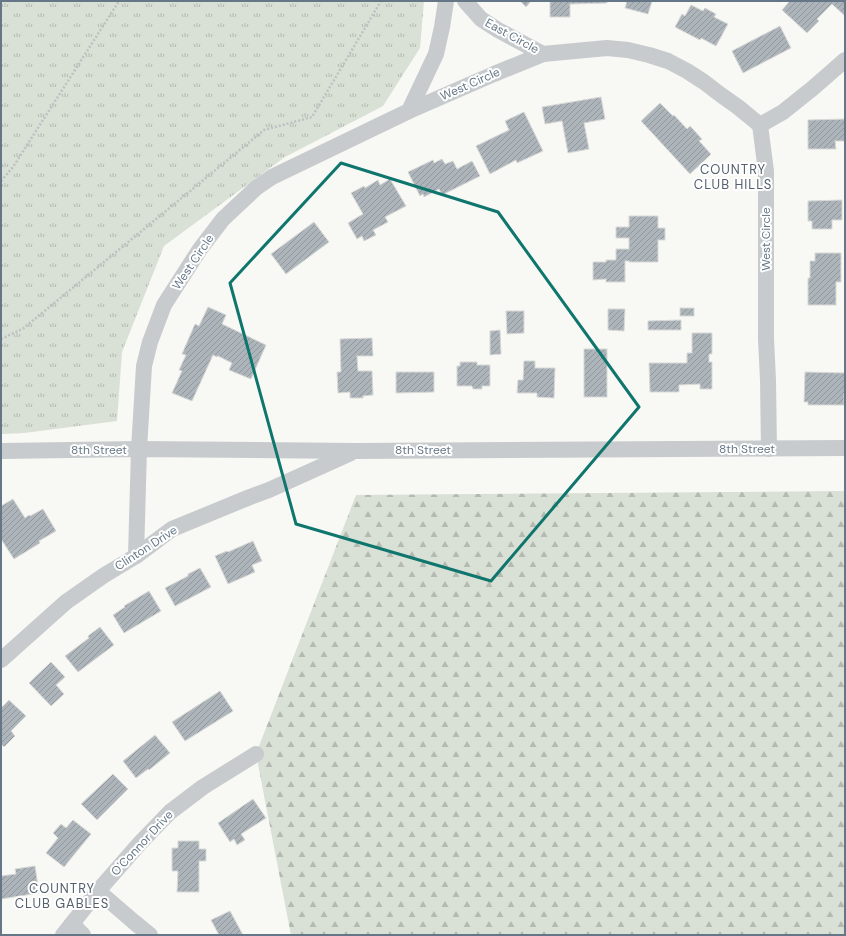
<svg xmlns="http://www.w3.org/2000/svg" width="846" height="936" font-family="'DM Sans',sans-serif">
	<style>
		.grass { fill: url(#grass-tufts) }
		.forest { fill: url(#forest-firs) }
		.building { fill: url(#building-hatch); stroke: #d9d9d7 }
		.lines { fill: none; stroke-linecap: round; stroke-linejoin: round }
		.path { stroke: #bec1c3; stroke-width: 2.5; stroke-dasharray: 2 2; stroke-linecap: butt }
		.minor { stroke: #c7cbce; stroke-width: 16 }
		.marked { fill: none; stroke: #0f766e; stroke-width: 3; stroke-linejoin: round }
		.labels { text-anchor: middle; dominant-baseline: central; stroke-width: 4; stroke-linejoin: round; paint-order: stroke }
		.street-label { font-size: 12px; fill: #657787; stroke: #fff }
		.neighbourhood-label { font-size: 13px; letter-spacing: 1px; fill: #54606c; stroke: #fff }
	</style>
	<defs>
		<pattern id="grass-tufts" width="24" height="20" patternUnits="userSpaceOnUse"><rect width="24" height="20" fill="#d9e0d5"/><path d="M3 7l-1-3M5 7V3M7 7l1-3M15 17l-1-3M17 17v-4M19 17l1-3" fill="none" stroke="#b4bab2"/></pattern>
		<pattern id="forest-firs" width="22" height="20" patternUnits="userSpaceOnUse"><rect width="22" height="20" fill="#d9e0d5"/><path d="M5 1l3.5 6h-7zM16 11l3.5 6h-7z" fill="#b4bab2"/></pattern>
		<pattern id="building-hatch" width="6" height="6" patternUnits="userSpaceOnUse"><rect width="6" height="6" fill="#adb5bb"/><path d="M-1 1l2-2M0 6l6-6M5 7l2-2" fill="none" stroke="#90989e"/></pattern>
	</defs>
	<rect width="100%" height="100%" fill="#f8f8f4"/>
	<polygon class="grass" points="1,1 424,1 420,48 383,106 285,157 164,246 122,352 117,421 24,433 1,434"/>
	<polygon class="forest" points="845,491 845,935 291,935 256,754 356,495"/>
	<g class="building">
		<polygon points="520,1 531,1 526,7"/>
		<polygon points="550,1 607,1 607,3 570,4 570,17 550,17"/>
		<polygon points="627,1 652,1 648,14 625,8"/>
		<polygon points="790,1 845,1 845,16 832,4 817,19 819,21 807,33 782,10"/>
		<polygon points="691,5 703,11 705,8 716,14 714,17 728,24 716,46 701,38 700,40 675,27 682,14 685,16"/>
		<polygon points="780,26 791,48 743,73 732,51"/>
		<polygon points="601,97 605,119 584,123 589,149 568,153 562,121 545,124 542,107"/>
		<polygon points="660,103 673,116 674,115 687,129 690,126 702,139 699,141 711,154 690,174 641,121"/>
		<polygon points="524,112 543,151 517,163 516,160 490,174 476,146 509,130 505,121"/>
		<polygon points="845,119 845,141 835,141 836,149 808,149 808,120"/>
		<polygon points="442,159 445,164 453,161 457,169 472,161 480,176 442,195 439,189 424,197 423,194 420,196 408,172 433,160 434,163"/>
		<polygon points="390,179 406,206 385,217 388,222 373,230 376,235 364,241 362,236 357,239 348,223 363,214 351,193 364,186 365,188 378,180 380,185"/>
		<polygon points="842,200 842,220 832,220 832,229 812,229 812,221 808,221 808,201"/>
		<polygon points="629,216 658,216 658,228 665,228 665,240 658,240 658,262 629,262 629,261 625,261 625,282 606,282 606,279 593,280 593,262 606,262 606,260 616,260 616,249 629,249 629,238 616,238 616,227 629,227"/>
		<polygon points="314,222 329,242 286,274 271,254"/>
		<polygon points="815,253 841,253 841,282 836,282 836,305 808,305 808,278 810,278 810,261 815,261"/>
		<polygon points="208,307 226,315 222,324 266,345 251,379 229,370 232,363 218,356 217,357 213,355 192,401 172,393 182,371 179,370 186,355 182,354 195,324 199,326"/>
		<rect x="680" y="308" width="14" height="8"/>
		<polygon points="608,309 625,309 624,331 608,330"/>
		<polygon points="506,311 524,311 524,333 507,334"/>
		<polygon points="681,320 681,330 648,330 648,321"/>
		<polygon points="500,330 501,354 490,355 490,331"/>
		<polygon points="692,333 712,333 712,354 709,354 709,362 712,362 712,389 700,389 700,384 679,385 679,392 650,392 649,363 687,363 687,353 692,353"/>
		<polygon points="372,338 373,356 357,356 358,371 372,371 373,395 363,396 363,398 350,398 350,392 338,393 337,372 341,372 340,339"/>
		<rect x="584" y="349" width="23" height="48"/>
		<polygon points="524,361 535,361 535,368 555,368 554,398 537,397 537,393 517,393 518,380 523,380"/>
		<polygon points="460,362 477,362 477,365 490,365 490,386 482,386 482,389 473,389 472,386 457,386 457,366 460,366"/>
		<polygon points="396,372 434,372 434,392 396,393"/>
		<polygon points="805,372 845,373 845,393 844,393 844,405 808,405 808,402 804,402"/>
		<polygon points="13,499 25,518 29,515 30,516 43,509 56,531 39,541 40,543 14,559 1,539 1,506"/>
		<polygon points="253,541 262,561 252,565 255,572 228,584 215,556 227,551 228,552"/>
		<polygon points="200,568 211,587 175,606 165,588 188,576 188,574"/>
		<polygon points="149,591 161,611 124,633 113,615 125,607 124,606"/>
		<polygon points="100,627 114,645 78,672 65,656 89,638 88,636"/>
		<polygon points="51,662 65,677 56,685 64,694 51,706 29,683"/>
		<polygon points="220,691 233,711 185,741 172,722"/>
		<polygon points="9,700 26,716 11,731 15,736 4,747 1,744 1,708"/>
		<polygon points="155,735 170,753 149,770 148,769 136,778 123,761"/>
		<polygon points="113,774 128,789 97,820 81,804"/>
		<polygon points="253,799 266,818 241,834 245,840 237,845 234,839 230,842 218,823"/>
		<polygon points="73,820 91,834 64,867 46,853 58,838 53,833 61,824 66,828"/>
		<polygon points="178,841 199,841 199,849 206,849 206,861 199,861 199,892 177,892 178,871 172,871 172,848 178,848"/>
		<polygon points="35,866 39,893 1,899 1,876 16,874 15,869"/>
		<polygon points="230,911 243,935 219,935 211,920"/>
	</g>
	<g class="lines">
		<g class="path">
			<polyline points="1,181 13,167 119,1"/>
			<polyline points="1,339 24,328 264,130 312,117 381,1"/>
		</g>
		<g class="minor">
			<polyline points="465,1 481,19 498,30 543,54"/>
			<polyline points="409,111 436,54 442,27 446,1"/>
			<polyline points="760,125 783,112 813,88 845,60"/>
			<polyline points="1,451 139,449 356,451 845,448"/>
			<polyline points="136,556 139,449 144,366 150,342 164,305 200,249 223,219 256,188 272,177 409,111 494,74 543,54 607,48 628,50 649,55 668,61 687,71 704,82 721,95 738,107 760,125 766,171 766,339 768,380 769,449"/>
			<polyline points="1,660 66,602 103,576 136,556 172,529 250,497 269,490 351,453"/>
			<polyline points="98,891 134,922 150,935"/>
			<polyline points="72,924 83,935"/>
			<polyline points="63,935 98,891 140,843 170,812 203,787 256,754"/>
		</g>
	</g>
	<path class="marked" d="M341 163 498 212 639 407 491 581 296 524 230 283Z"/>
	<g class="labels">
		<g class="street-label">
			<text transform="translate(512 36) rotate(29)">East Circle</text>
			<text transform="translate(470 84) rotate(-24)">West Circle</text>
			<text transform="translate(766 239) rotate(-90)">West Circle</text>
			<text transform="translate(193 262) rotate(-56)">West Circle</text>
			<text x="747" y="449">8th Street</text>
			<text x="99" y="450">8th Street</text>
			<text x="423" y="450">8th Street</text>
			<text transform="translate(146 548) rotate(-33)">Clinton Drive</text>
			<text transform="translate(142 843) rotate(-47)">O'Connor Drive</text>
		</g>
		<g class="neighbourhood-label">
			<text x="733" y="169">COUNTRY<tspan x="733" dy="15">CLUB HILLS</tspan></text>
			<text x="62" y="888">COUNTRY<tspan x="62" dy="15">CLUB GABLES</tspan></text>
		</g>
	</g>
	<rect width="846" height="936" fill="none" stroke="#657787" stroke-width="4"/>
</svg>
